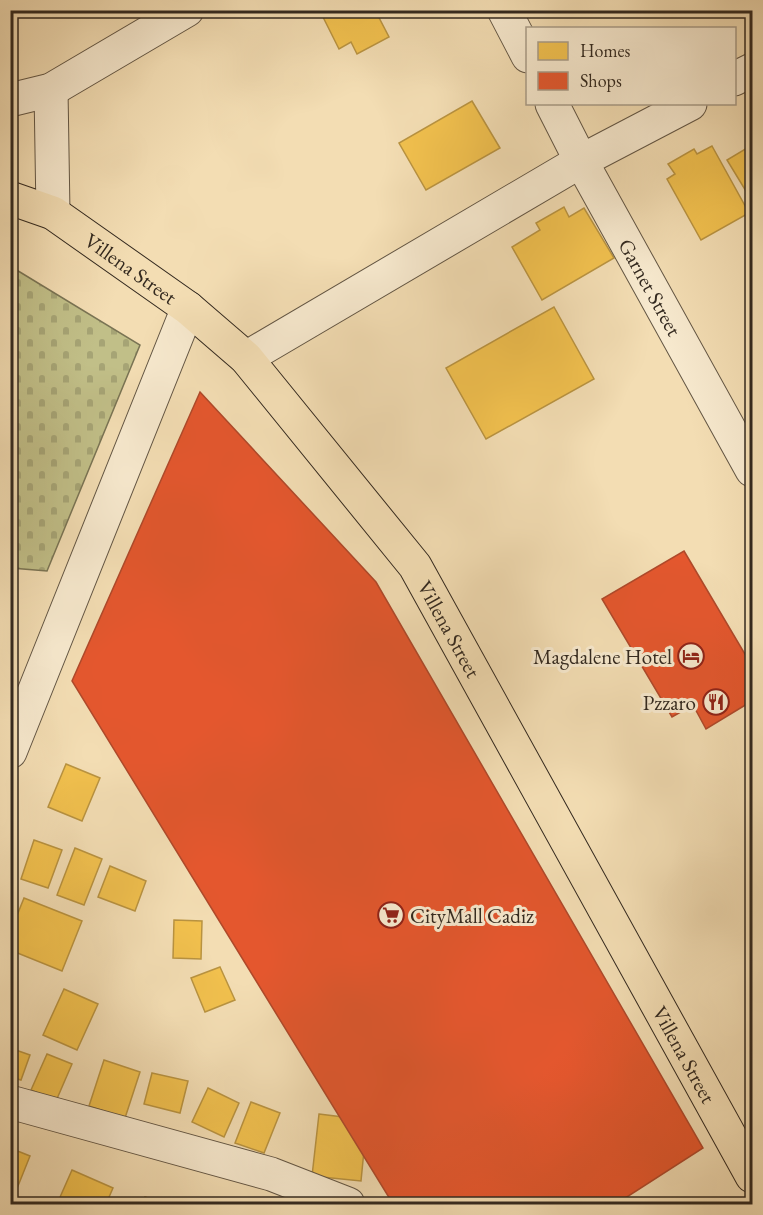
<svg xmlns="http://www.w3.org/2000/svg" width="763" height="1215" font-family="'EB Garamond',serif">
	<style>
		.cemetery { fill: url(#cemetery-stones); stroke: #7a7454; stroke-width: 1.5 }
		.homes { fill: #f2c14e; stroke: #b99340; stroke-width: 1.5 }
		.shops { fill: #e4572e; stroke: #af492a; stroke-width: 1.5 }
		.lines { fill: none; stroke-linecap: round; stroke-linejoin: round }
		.minor-casing { stroke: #635644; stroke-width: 35 }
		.major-casing { stroke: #33291f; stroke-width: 35 }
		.minor { stroke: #f7e9ce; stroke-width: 33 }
		.major { stroke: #f3ddb3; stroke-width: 33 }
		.labels { text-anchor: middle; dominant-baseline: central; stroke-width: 6; stroke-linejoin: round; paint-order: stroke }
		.street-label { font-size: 21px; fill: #33291f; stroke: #f7e9ce }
		.poi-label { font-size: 21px; fill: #33291f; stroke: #f7e9ce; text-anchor: end }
	</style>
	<defs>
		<pattern id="cemetery-stones" width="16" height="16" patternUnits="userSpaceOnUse" patternTransform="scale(1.5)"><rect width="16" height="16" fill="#c1bf88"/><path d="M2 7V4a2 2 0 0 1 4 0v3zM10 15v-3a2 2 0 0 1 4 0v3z" fill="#a6a475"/></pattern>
	</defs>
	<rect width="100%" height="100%" fill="#f3ddb3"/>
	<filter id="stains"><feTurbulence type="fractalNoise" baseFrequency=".00333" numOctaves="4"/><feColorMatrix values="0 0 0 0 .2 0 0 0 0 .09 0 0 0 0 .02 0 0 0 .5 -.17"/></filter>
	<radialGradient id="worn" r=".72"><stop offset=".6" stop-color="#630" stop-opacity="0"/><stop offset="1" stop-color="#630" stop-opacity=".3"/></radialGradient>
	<polygon class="cemetery" points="10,266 140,345 47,571 11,568"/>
	<g class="homes">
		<polygon points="330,10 375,10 389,37 357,54 351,42 339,49 322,15"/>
		<polygon points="472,101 500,148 426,190 399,143"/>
		<polygon points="752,145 752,201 727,160"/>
		<polygon points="712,146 749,213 701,240 667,179 675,174 668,164 694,149 697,154"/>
		<polygon points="564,207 569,217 584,208 614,258 542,300 512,247 540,230 536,223"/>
		<polygon points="554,307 594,379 486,439 446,368"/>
		<polygon points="66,764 100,778 82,821 48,807"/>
		<polygon points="34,840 62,850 48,888 21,879"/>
		<polygon points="75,848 102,859 84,905 57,895"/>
		<polygon points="110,866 146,881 135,911 98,897"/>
		<polygon points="24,898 82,921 62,971 10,950 10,933"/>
		<polygon points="174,920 202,921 201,959 173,958"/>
		<polygon points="220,967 235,1000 205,1012 191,978"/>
		<polygon points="64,989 98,1004 77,1050 43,1035"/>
		<polygon points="10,1048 30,1055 21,1080 10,1077"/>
		<polygon points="47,1054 72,1064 56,1101 31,1090"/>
		<polygon points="104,1060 140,1072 125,1118 89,1106"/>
		<polygon points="152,1073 188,1081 180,1113 144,1104"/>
		<polygon points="208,1088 239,1103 224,1137 192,1122"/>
		<polygon points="251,1102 280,1113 264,1153 235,1143"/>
		<polygon points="319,1114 367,1120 361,1181 312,1176"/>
		<polygon points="10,1148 30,1156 12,1201 10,1200"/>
		<polygon points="72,1170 113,1188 106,1204 57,1204"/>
		<polygon points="145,1197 170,1204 142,1204"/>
	</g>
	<g class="shops">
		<polygon points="200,392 376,582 703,1148 616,1204 393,1204 72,681"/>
		<polygon points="684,551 752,666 752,701 706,729 693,705 672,717 602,599"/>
	</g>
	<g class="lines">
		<g class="minor-casing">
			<g id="minor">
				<polyline points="504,10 528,56"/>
				<polyline points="734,79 752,70"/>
				<polyline points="51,90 53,213"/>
				<polyline points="10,100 51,90 187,10"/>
				<path id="s1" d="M552 104 581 161 752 470"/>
				<polyline points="246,358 581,161 690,104"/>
				<polyline points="10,752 188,308"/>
				<polyline points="10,1102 271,1174 348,1204"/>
			</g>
		</g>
		<g class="major-casing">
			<g id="major">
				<path id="s2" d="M10 198 53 213 188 308 246 358 415 566 752 1176"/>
			</g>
		</g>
		<use href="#minor" class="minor"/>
		<use href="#major" class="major"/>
	</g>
	<defs>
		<g id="hotel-ring" transform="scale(1.35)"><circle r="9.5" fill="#f7e9ce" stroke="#8f2418" stroke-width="1.5"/><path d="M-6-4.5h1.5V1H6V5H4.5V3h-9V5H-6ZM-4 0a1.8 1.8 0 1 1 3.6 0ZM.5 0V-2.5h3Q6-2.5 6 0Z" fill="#8f2418"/></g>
		<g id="restaurant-ring" transform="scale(1.35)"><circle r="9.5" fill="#f7e9ce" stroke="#8f2418" stroke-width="1.5"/><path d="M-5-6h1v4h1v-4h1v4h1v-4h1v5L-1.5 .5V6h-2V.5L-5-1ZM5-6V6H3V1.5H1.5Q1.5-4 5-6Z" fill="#8f2418"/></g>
		<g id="supermarket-ring" transform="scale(1.35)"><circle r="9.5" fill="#f7e9ce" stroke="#8f2418" stroke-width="1.5"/><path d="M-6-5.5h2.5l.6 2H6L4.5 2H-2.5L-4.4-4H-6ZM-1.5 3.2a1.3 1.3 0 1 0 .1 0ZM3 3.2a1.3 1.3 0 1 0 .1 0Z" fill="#8f2418"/></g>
	</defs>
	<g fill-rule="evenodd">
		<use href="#hotel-ring" x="691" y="656"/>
		<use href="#restaurant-ring" x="716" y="702"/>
		<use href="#supermarket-ring" x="391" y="915"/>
	</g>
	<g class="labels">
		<g class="street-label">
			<text stroke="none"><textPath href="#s2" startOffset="141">Villena Street</textPath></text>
			<text stroke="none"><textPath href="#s1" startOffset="208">Garnet Street</textPath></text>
			<text stroke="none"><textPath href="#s2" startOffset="627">Villena Street</textPath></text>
			<text stroke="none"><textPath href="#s2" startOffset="1113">Villena Street</textPath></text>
		</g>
		<g class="poi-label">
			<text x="672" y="656">Magdalene Hotel</text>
			<text x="696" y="702">Pzzaro</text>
			<text x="410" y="915" text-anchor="start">CityMall Cadiz</text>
		</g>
	</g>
	<rect width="763" height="1215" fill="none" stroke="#f3ddb3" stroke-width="36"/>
	<rect x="12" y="12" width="739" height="1191" fill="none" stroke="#33291f" stroke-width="3"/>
	<rect x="18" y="18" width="727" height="1179" fill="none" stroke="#33291f" stroke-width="1.5"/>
	<rect x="526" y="27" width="210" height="78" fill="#f7e9ce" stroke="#a99c88" stroke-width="1.5"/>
	<rect x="538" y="42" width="30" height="18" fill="#f2c14e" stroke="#a99c88" stroke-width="1.5"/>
	<text x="580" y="57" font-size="18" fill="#33291f">Homes</text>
	<rect x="538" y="72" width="30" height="18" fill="#e4572e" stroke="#a99c88" stroke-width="1.5"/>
	<text x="580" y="87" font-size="18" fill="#33291f">Shops</text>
	<rect width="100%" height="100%" filter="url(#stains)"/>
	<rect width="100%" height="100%" fill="url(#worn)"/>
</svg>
